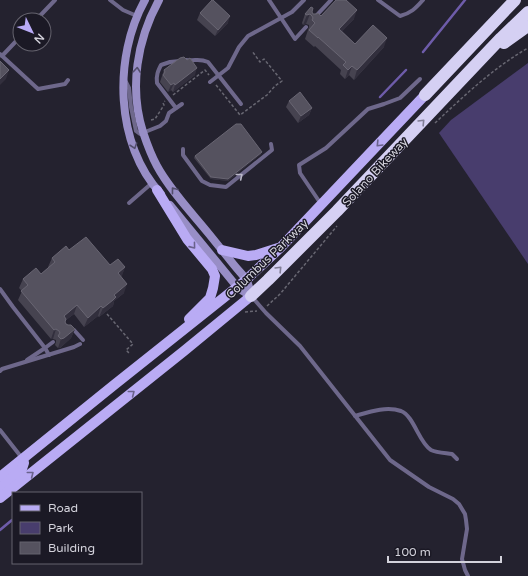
<svg xmlns="http://www.w3.org/2000/svg" width="528" height="576" font-family="'Varela Round',sans-serif">
	<style>
		.green { fill: #483d6d }
		.lines { fill: none; stroke-linecap: round; stroke-linejoin: round }
		.stream { stroke: #6e5caa; stroke-width: 2.5 }
		.path { stroke: #686772; stroke-width: 1.5; stroke-dasharray: 3 2; stroke-linecap: butt }
		.lane { stroke: #6e688b; stroke-width: 4 }
		.secondary { stroke: #988ec6; stroke-width: 8 }
		.primary { stroke: #b9abf4; stroke-width: 10 }
		.highway { stroke: #d5d0f3; stroke-width: 12 }
		.wall { fill: #464350 }
		.shaded-wall { fill: #322f3d }
		.building { fill: #55525f; stroke: #696673 }
		.oneway { stroke: #534e6d }
		.oneway2 { stroke: #817e96 }
		.oneway3 { stroke: #6a628c }
		.oneway4 { stroke: #bab8c7 }
		.labels { text-anchor: middle; dominant-baseline: central; stroke-width: 3; stroke-linejoin: round; paint-order: stroke }
		.street-label { font-size: 12px; fill: #d3d2db; stroke: #1b1925 }
	</style>
	<rect width="100%" height="100%" fill="#24222f"/>
	<polygon class="green" points="528,63 528,264 439,133 451,120"/>
	<g class="lines">
		<g class="stream">
			<polyline points="423,52 465,0"/>
			<polyline points="380,97 406,70"/>
			<polyline points="0,530 12,520"/>
		</g>
		<g class="path">
			<polyline points="216,85 240,115 267,95 275,86 282,81 264,59 260,62 252,51"/>
			<polyline points="173,95 205,70 209,75"/>
			<polyline points="151,120 155,119 164,105 163,103 165,101"/>
			<path d="M435 123C464 96 493 68 528 48"/>
			<polyline points="267,306 280,294 337,226"/>
			<polyline points="245,312 257,311"/>
			<polyline points="107,314 133,344 126,350 130,354"/>
		</g>
		<g class="lane">
			<polyline points="110,0 123,10 137,16"/>
			<polyline points="269,0 295,39 306,27"/>
			<path d="M378 0 400 16C411 13 415 9 423 0"/>
			<polyline points="315,17 331,0"/>
			<polyline points="36,20 55,0"/>
			<polyline points="0,54 38,89 65,84 68,80"/>
			<polyline points="2,56 20,37"/>
			<path d="M186 60C196 61 199 58 208 62L241 104"/>
			<polyline points="126,82 129,88 131,107 136,131 140,134 160,126 166,121 169,113 182,104"/>
			<polyline points="210,82 228,68 239,47 248,36 292,12 304,0"/>
			<path d="M176 108 157 83C156 75 158 71 161 65L170 62 180 61"/>
			<polyline points="183,149 183,155 202,181 210,185 226,187 272,150 271,144"/>
			<polyline points="129,203 152,183"/>
			<polyline points="321,204 300,173 299,165 326,148 368,109 384,104 400,98 420,79"/>
			<polyline points="0,289 13,307 45,348 49,355"/>
			<polyline points="252,297 266,313 300,346 390,460 429,487 453,499 459,504 465,514 466,520 467,529 462,559 465,570 468,576"/>
			<polyline points="69,329 74,330 83,340"/>
			<polyline points="27,360 45,348 53,342"/>
			<polyline points="0,371 2,369 74,347 80,344"/>
			<path d="M355 416C369 412 386 406 401 411 414 416 419 443 431 450 437 453 446 453 452 454L457 459"/>
			<polyline points="0,430 22,458"/>
		</g>
		<g class="secondary">
			<path d="M145 0C113 57 115 145 161 194"/>
			<path d="M159 0C137 40 129 88 143 132 147 144 151 155 157 166 170 190 192 213 209 234 217 244 226 255 234 265 238 270 242 274 246 279 249 284 250 291 251 296"/>
			<polyline points="170,205 238,288 251,296"/>
		</g>
		<g class="primary">
			<polyline points="157,190 187,239 212,269 215,276 213,288 210,298 189,319"/>
			<polyline points="222,250 248,256 256,255 278,248"/>
			<polyline points="0,477 114,385 246,280 281,247 425,95"/>
			<polyline points="0,488 22,469 24,463 23,459"/>
			<polyline points="0,498 184,351 251,296"/>
		</g>
		<g class="highway">
			<polyline points="504,43 528,26"/>
			<polyline points="425,95 515,0"/>
			<polyline points="251,296 268,280 337,211 501,38 528,12"/>
		</g>
	</g>
	<g class="wall">
		<polygon points="312,12 313,14 321,16 354,19 342,31 355,44 384,47 354,80 349,75 345,79 340,74 341,70 315,46 314,47 305,39 309,27 309,25 306,24 303,25 302,23 305,14"/>
		<polygon points="200,13 228,23 215,36 197,20"/>
		<polygon points="164,70 195,75 173,92 171,90 168,92 160,82"/>
		<polygon points="289,101 312,108 309,115 298,123 286,107"/>
		<polygon points="261,154 228,181 211,179 194,158 195,156"/>
		<polygon points="69,250 110,265 125,267 121,277 124,293 114,301 113,306 99,317 98,316 84,327 74,314 66,320 65,322 66,324 75,329 71,338 60,348 58,348 55,345 56,342 56,340 53,339 51,339 18,300 22,291 19,288 23,279 41,274 49,267 48,267 52,258"/>
	</g>
	<g class="shaded-wall">
		<polygon points="357,10 354,19 336,38 339,29"/>
		<polygon points="310,14 306,24 303,25 307,15"/>
		<polygon points="230,16 228,23 215,36 218,30"/>
		<polygon points="387,38 384,47 354,80 357,70"/>
		<polygon points="352,66 349,75 345,79 348,70"/>
		<polygon points="197,68 195,75 173,92 175,85"/>
		<polygon points="9,70 6,79 0,85 0,79"/>
		<polygon points="174,83 171,90 168,92 171,85"/>
		<polygon points="312,108 309,115 298,123 301,116"/>
		<polygon points="262,152 261,154 228,181 211,179 211,177"/>
		<polygon points="125,267 122,276 115,282 118,273"/>
		<polygon points="127,284 124,293 114,301 113,306 99,317 103,308 114,295"/>
		<polygon points="77,305 74,314 66,320 63,328 64,316"/>
		<polygon points="101,306 98,316 84,327 88,318"/>
		<polygon points="56,329 53,339 51,339 54,330"/>
		<polygon points="75,329 71,338 60,348 58,348 61,339"/>
	</g>
	<g class="building">
		<polygon points="212,0 213,0 230,16 218,30 200,13"/>
		<polygon points="336,0 346,0 357,10 339,29 355,44 373,25 387,38 357,70 352,66 348,70 343,65 346,62 318,37 318,38 309,30 315,23 312,20 313,18 312,16 310,14 307,15 305,14 311,7 313,8 312,12 313,14 316,14 318,13 321,16"/>
		<polygon points="184,57 187,60 190,58 197,68 175,85 174,83 171,85 163,75 165,72 164,70 180,58"/>
		<polygon points="0,61 9,70 0,79"/>
		<polygon points="300,92 312,108 301,116 289,101"/>
		<polygon points="236,124 241,124 262,152 228,179 211,177 195,156"/>
		<polygon points="86,237 110,265 118,259 125,267 118,273 127,284 114,295 116,297 113,300 103,308 101,306 88,318 77,305 64,316 66,319 65,322 66,324 68,325 71,325 75,329 64,338 61,339 58,336 60,333 59,331 56,329 54,330 21,291 28,285 23,279 36,268 41,274 55,262 52,258 66,246 69,250"/>
	</g>
	<defs><path id="oneway-chevron" d="M-2-3.5L2.5 0L-2 3.5" fill="none" stroke-width="1.6" stroke-linecap="round" stroke-linejoin="round"/></defs>
	<g class="oneway">
		<use href="#oneway-chevron" transform="translate(137 70) rotate(-85)"/>
		<use href="#oneway-chevron" transform="translate(134 146) rotate(71)"/>
		<use href="#oneway-chevron" transform="translate(174 190) rotate(-128)"/>
	</g>
	<g class="oneway2">
		<use href="#oneway-chevron" transform="translate(422 122) rotate(-46)"/>
		<use href="#oneway-chevron" transform="translate(279 269) rotate(-46)"/>
	</g>
	<g class="oneway3">
		<use href="#oneway-chevron" transform="translate(379 144) rotate(134)"/>
		<use href="#oneway-chevron" transform="translate(193 246) rotate(51)"/>
		<use href="#oneway-chevron" transform="translate(132 393) rotate(-38)"/>
		<use href="#oneway-chevron" transform="translate(31 474) rotate(-38)"/>
	</g>
	<use class="oneway4" href="#oneway-chevron" transform="translate(240 176) rotate(-39)"/>
	<g class="labels">
		<g class="street-label">
			<text transform="translate(375 172) rotate(-47)">Solano Bikeway</text>
			<text transform="translate(267 259) rotate(-44)">Columbus Parkway</text>
		</g>
	</g>
	<rect x="12" y="492" width="130" height="72" fill="#1b1925" stroke="#65636e"/>
	<rect x="20" y="505" width="20" height="6" fill="#b9abf4" stroke="#65636e"/>
	<text x="48" y="512" font-size="12" fill="#d3d2db">Road</text>
	<rect x="20" y="522" width="20" height="12" fill="#483d6d" stroke="#65636e"/>
	<text x="48" y="532" font-size="12" fill="#d3d2db">Park</text>
	<rect x="20" y="542" width="20" height="12" fill="#55525f" stroke="#65636e"/>
	<text x="48" y="552" font-size="12" fill="#d3d2db">Building</text>
	<g transform="translate(32 32) rotate(133)"><circle r="19" fill="#1b1925" stroke="#65636e"/>
	<path d="M0-3L7 15L0 10L-7 15Z" fill="#b9abf7"/>
	<text y="-6" font-size="11" font-weight="bold" text-anchor="middle" fill="#d3d2db">N</text>
	</g>
	<path d="M388 556v6h113v-6" fill="none" stroke="#d3d2db" stroke-width="2"/>
	<text x="394" y="556" font-size="12" fill="#d3d2db" stroke="#1b1925" stroke-width="3" paint-order="stroke">100 m</text>
</svg>
